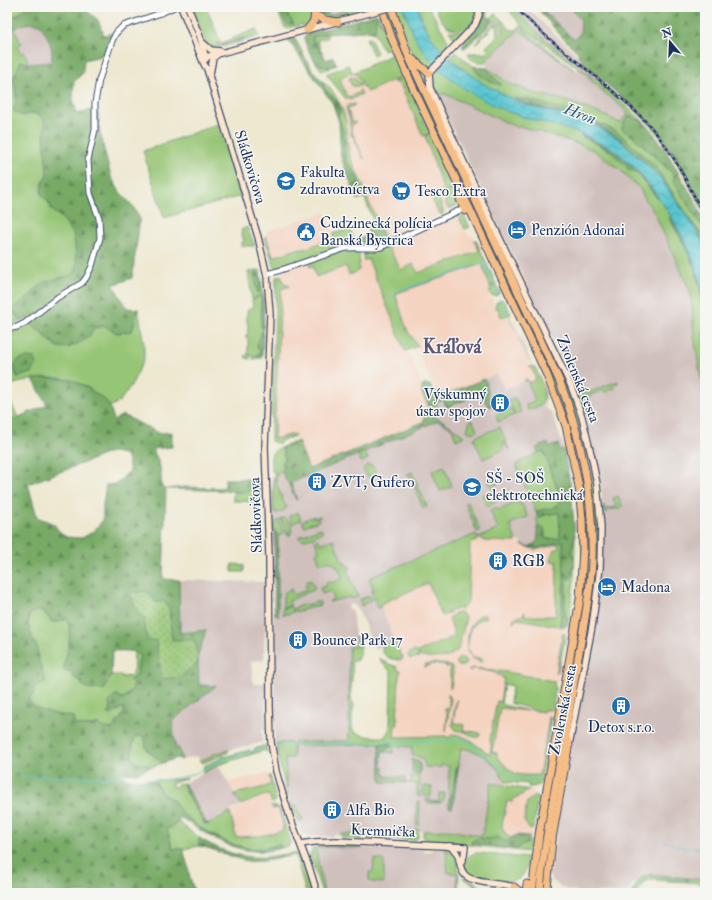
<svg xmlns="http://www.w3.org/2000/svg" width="712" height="900" font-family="'IM FELL Double Pica',serif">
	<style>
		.built { fill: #f4d3c0 }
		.industrial { fill: #d0c0bc }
		.green { fill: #96c574; stroke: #587a69 }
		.forest { fill: url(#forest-firs); stroke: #4a6c62; fill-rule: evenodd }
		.garden { fill: url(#garden-dots); stroke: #587a69 }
		.water { fill: url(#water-waves); stroke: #3a7a96 }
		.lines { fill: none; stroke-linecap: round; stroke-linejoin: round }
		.stream { stroke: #58c5cf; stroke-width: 1 }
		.tertiary-casing { stroke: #3b4b6f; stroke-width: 7 }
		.secondary-casing { stroke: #3b4b6f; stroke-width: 8 }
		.primary-casing { stroke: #3b4b6f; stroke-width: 8 }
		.motorway-casing { stroke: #3b4b6f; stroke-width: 9 }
		.tertiary { stroke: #fff; stroke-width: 5 }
		.secondary { stroke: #fbe5cf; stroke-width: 5.5 }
		.primary { stroke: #f6be87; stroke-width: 6 }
		.motorway { stroke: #f6be87; stroke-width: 7 }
		.rail-casing { stroke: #1b2f5e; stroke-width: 2.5 }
		.rail { stroke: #f6f6f2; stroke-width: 1; stroke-dasharray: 3; stroke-linecap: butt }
		.secondary-bridge-casing { stroke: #3b4b6f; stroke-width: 8; stroke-linecap: butt }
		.secondary-bridge { stroke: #fbe5cf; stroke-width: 5.5 }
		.labels { text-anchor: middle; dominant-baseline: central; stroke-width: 3; stroke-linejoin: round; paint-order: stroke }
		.street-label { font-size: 15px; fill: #1b2f5e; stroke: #f6f6f2 }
		.poi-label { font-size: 15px; fill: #1b2f5e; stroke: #f6f6f2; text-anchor: start }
		.water-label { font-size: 16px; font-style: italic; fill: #2d5c80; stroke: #f6f6f2 }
		.district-label { font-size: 19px; font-weight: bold; fill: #5e5775; stroke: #f6f6f2 }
	</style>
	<defs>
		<pattern id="forest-firs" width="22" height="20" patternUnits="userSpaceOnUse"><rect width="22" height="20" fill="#78aa66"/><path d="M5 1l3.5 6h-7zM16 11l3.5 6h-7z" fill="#628b57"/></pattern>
		<pattern id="garden-dots" width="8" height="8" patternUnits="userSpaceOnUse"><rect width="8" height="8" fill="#96c574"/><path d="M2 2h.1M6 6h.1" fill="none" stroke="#7aa062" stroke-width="1.8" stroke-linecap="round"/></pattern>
		<pattern id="water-waves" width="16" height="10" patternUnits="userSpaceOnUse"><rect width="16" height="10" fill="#58c5cf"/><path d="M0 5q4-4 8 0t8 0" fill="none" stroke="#48a0ab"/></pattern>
	</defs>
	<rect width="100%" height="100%" fill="#f6f6f2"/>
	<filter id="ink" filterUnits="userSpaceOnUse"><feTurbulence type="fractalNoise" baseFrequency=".025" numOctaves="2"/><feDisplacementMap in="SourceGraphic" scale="8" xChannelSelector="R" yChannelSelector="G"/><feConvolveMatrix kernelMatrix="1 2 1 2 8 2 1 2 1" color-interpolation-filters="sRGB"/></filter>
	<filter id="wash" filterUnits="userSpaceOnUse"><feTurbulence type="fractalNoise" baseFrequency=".012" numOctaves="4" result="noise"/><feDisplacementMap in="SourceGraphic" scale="16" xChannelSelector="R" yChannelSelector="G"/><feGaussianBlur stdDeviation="0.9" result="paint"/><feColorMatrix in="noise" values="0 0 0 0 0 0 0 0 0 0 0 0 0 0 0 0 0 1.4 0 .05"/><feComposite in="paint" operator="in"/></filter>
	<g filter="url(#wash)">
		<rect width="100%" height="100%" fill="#eee8d0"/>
		<g class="built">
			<polygon points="353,73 358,76 367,92 389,82 397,83 401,86 425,136 444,192 443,194 446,205 451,209 386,240 366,198 367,196 350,154 343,110 340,103 347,99 353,99 362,94 360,92 349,97 341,82 341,79 345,75"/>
			<polygon points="325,212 334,238 301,250 300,248 272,257 265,232"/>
			<polygon points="457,215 459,217 469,237 472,235 480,251 418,273 401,270 388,247 450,217"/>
			<polygon points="368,259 404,350 407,349 429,401 423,422 309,469 294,434 274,439 281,289 289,286 284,284 281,275 284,271 311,261 309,267 313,266 317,277"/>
			<polygon points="482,264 492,290 490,291 495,308 497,307 501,317 511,314 539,379 528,383 527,380 504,389 497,374 447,394 441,393 436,389 431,382 418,352 420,351 418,346 407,330 396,296 397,293"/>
			<polygon points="469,537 516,541 528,547 538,548 563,541 567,626 568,625 557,684 556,682 506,672 501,705 543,712 544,710 550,710 553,709 551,717 547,718 549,718 539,775 521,775 513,773 497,757 497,753 491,752 490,754 483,750 472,740 447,737 446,736 394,737 397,660 402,660 402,656 380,604 428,583 442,615 462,608 468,602"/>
			<polygon points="267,773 269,776 271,784 265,787 234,794 228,782"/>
			<polygon points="530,790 532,790 538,796 530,842 529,836 517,835 509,838 503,830 502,825 507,800 515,799"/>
			<polygon points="269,794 272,807 273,809 278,808 284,827 283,831 259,836 236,837 230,812 262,796"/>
		</g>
		<g class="industrial">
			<polygon points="320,7 357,7 329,15 322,11"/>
			<polygon points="512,7 526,7 579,57 602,81 600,83 545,39"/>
			<polygon points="539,7 570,7 581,20 580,34 574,39"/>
			<polygon points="30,23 40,24 45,30 53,52 51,62 29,64 24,52 21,54 17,46 20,44 15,30 17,27"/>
			<polygon points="519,30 575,71 578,68 589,77 589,80 628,113 620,123 580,106 564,100 535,93 510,84 487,68 486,60"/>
			<polygon points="439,94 445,94 448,95 466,104 513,125 515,126 519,126 570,141 593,150 618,168 640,189 646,201 654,212 691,293 694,337 702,385 705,395 705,880 651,874 641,877 632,885 630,889 625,893 585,893 568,890 560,887 552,880 550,875 572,733 592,639 600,557 603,511 601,489 591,438 585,415 575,385 444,111 437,95"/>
			<polygon points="497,374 504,389 527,380 528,383 539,379 547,395 544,406 545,408 552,413 562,442 564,449 560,450 557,445 516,464 537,515 538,548 528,547 498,529 478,538 476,534 369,578 395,641 375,649 358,609 354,605 349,604 348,609 352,610 356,646 349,647 349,741 275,743 271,478 276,476 277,473 282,471 309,469 423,422 429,401"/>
			<polygon points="179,580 266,582 264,660 251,661 253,684 266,683 266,729 262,729 263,742 246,747 245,746 212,754 212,756 199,760 198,756 182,760 179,748 176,749 172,721 216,687 199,685 197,659 200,646 180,633"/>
			<polygon points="462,743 461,748 471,750 483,756 494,764 506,782 506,785 491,783 482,836 448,830 423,831 419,831 419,829 415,831 388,832 385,833 368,834 364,836 362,834 334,835 333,837 309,836 303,834 301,831 298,822 302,820 295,806 292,807 290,801 285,758 293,758 293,746"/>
			<polygon points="218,765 241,805 209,823 206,823 184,783"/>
			<polygon points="318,847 424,849 424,852 432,851 432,848 445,848 455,859 457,876 457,893 324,893 316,850"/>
		</g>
		<g class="green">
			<polygon points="7,7 28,7 20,13 7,20"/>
			<polygon points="191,7 206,7 221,43 256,29 259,36 222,47 211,47 206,43"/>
			<polygon points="276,7 312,7 313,15 309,26 304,27 303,25 285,28"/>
			<path d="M394 7H403C411 30 418 44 434 63L428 68 412 55Z"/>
			<path d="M418 7H429C432 13 449 41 449 45 449 48 446 50 444 53 431 40 423 24 418 7Z"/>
			<path d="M435 7H476C477 25 464 36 447 26 441 22 438 13 435 7Z"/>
			<polygon points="506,7 512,7 545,39 600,83 645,123 631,116 628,117 622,129 634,137 671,172 675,177 673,181 703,224 703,218 705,221 705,247 693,225 660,177 591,123 523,104 487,87 450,58 454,53 457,53 473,66 487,68 510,84 535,93 564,100 604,115 620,123 628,113 589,79 589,76 524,28"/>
			<polygon points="389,11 401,46 471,195 474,207 468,199 409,74 384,12"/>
			<path d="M379 13C398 66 426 115 447 167 451 178 460 192 459 204L433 137 384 30Z"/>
			<path d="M377 14 403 76 367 92C360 85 360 69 347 74 343 76 341 78 341 82L346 94 349 97 360 92 359 89 362 94 351 100 346 99 326 74 348 65 353 73 391 55 388 48 383 50 374 32 372 33 371 30 326 34 328 38 321 39 317 41 326 60 313 40V37C323 31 361 31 374 30Z"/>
			<path d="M496 14 511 30H516L520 26C538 42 557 56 575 71L519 30 486 60V62C479 63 469 61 468 53H480L481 52 484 54 489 50 486 47 503 31V25L496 21 491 23 486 29 488 24 492 20 491 18Z"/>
			<path d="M494 23 500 25C502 29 500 31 498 34L496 33 498 28 494 25 492 26 490 30 475 44Z"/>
			<path d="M17 27 15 30 21 44 17 46 20 53 24 52 29 64 21 61 20 63 15 85 17 100 14 109C20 124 33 106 43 118 46 123 45 128 45 133 44 146 49 160 47 174 46 178 43 181 42 185 41 189 43 193 43 197L48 201 51 209 65 221 74 236 76 248 77 265 76 271 72 275 61 278 35 290 27 298 11 310 23 321 7 327V29Z"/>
			<polygon points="449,31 465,32 457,39 454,38"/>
			<polygon points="370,38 377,53 373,55 366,39"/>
			<polygon points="313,59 321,65 331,68 322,71"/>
			<polygon points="416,65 425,75 428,90 569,388 579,413 593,475 598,515 599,554 593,602 589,617 590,628 569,734 594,573 578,425 558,370"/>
			<path d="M440 68 448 76 522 116 574 131 611 148 638 171 655 191 684 238 693 260 701 285 705 312V395L702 385 694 337 691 293 654 212 646 201 640 189 618 168 593 150 570 141 519 126 518 128 445 94 437 95C433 84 430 78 440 68Z"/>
			<polygon points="350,77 356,78 361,86 352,86 349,80"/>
			<polygon points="404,77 429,133 423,136 401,86 397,83 393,82"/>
			<path d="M323 82H324C335 93 343 106 346 122 347 132 347 142 349 152 353 167 361 181 368 195L367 198 386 239 391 237V240L386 242 375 221H374L364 197 359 182 346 159 344 147 345 141 343 131 338 116V103L324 88Z"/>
			<polygon points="355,104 355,105 347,109 353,123 356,122 352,125 351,129 364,159 353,136 351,136 350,122 346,107 348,105"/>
			<polygon points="218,124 241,196 164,218 143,151"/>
			<polygon points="430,134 451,189 444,192 425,136"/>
			<polygon points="452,190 457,205 449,209 446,205 443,194"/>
			<polygon points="438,196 443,211 443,214 441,215 438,212 432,199"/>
			<polygon points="461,213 465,218 470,227 465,229 458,216 450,217"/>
			<polygon points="481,221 488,232 546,355 568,410 584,475 589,535 588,578 569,699 565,709 584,568 570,431 484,234"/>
			<polygon points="247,227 255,246 241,246 241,243 244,242 241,230"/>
			<polygon points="350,229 356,245 344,246 278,268 274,266 265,238 266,236 273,257 300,248 301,250 334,238 333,234"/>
			<path d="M474 240H476L496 284 490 286 482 264 397 293 396 296 407 330 418 346 405 351 368 259 363 261 364 253C370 249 380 250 388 247L401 270 413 264 418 273 479 251Z"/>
			<path d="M357 250C361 255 359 263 359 270L355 273 349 275 346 266 316 277 313 266 309 267 310 263 311 261 340 251Z"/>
			<polygon points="260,270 263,294 252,299 248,272"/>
			<polygon points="281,275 284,284 290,286 281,289 274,439 294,434 295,436 281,441 280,443 275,443 271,441 271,431 276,287 276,277"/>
			<polygon points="496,285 500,292 498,295 492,296 489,291 491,290 490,287"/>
			<path d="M264 295V320L262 358 253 359V355H250V359L246 358 245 356 248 355V337H245C250 331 248 324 246 318L248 309 253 308 252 300Z"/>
			<polygon points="501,299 505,302 511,314 501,317 498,308 495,308 496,303"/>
			<path d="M138 309 144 344V359L132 384 120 401 110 407C105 401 100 397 94 392 65 371 39 377 7 386V331L29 322 57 347 88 338 94 328 105 326 117 333 132 331Z"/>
			<path d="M532 366 535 367C539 376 550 397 540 405 537 407 531 409 528 410L526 405 535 400 527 380 524 381 527 379 529 383 536 379 531 367 529 368Z"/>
			<polygon points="618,381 618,383 614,385 615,388 605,392 604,390 588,396 590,403 587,405 590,413 584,414 577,394 587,393"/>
			<polygon points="7,393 18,418 7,422"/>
			<polygon points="515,398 521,412 515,415 509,400"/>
			<polygon points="436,403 440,412 442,412 443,414 442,415 432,410 427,405 429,406"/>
			<polygon points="511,408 514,415 498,422 496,415"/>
			<polygon points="470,420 473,421 477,431 473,433 467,431"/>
			<polygon points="445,422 464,436 456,440 452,428 444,424"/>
			<polygon points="500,427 509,449 507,448 504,441 503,450 483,459 474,439 475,437"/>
			<path d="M282 447 285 459 282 464 284 467 282 472 278 473 276 479 274 478V471H272C270 457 268 453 282 447Z"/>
			<path d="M543 450 560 496 558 504 563 541 564 579 560 625 566 624 568 620 565 614 566 582 571 577 574 563V557L571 551 575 536 574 581 568 625 564 627 517 619 513 622 514 618 521 616 525 612V616H556L557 562 551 561C551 554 552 550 559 548V544L535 550 522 545V544L528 547 538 548 537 515 516 464Z"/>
			<polygon points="365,452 368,459 361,462 358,455"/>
			<polygon points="367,465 373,466 377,474 369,477 366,475 363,469"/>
			<polygon points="444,466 452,486 440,491 432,471"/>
			<polygon points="412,472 419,488 416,490 409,474 406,475"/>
			<polygon points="489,476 490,478 494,476 498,484 492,486 494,494 487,477"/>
			<polygon points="259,479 260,480 261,502 233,501 233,491 238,493 256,487"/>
			<path d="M274 479 277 481 276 482 285 506H287C286 511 280 513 275 513L273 510Z"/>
			<polygon points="420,490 427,507 423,508 416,491"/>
			<polygon points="486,493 490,502 496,499 496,495 497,500 495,503 487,507 482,495"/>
			<polygon points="618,496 622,506 621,508 608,510 607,513 603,512 602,505 605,506 604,506 604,509 616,507 613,498"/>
			<polygon points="468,502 480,531 477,532 465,503"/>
			<polygon points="515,503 522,504 528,517 510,524 516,541 516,542 484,541 484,539 477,539 477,541 473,542 470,545 468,602 462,609 456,609 442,616 428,583 380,604 381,607 378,608 371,591 374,590 369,578 476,534 478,538 498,529 490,510 496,507 498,510"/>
			<polygon points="298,512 301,520 293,523 293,525 289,516"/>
			<polygon points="314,516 314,518 320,516 321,517 318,518 319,521 304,526 302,521"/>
			<path d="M285 518C289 520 291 526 292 531L288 532 289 534 292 533 289 536 287 535 281 519Z"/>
			<path d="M279 520 283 534 278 536 275 531 274 532C274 526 273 523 279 520Z"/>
			<polygon points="321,528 323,532 316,535 313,538 312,537 303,540 298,537"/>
			<path d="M318 539 321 544 333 539 342 561H344L346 566 348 565 350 569 347 570 357 594 359 595 355 598 350 599 349 597 329 602 333 598 331 591 322 594 320 588 327 585 326 582 330 580 332 583 343 578C338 567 334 557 320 564L316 553 319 551 315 540Z"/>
			<polygon points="232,564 244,565 244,572 232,572"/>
			<polygon points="311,580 315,589 289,601 290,605 283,608 283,596 284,593 291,589 294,595 306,590 305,586 309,585 306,582"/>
			<polygon points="368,596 371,597 371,600 363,604 363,606 362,606 359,600"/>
			<polygon points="315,602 320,602 320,605 296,612 294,608 305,604 307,605"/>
			<polygon points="291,606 294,612 283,615 283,609"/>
			<path d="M38 611 44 612 52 622H58L67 618 70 632 67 670C73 673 75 679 81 681L82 685 92 690 97 689 104 690C106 685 111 680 111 675H121V677L133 676 134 652 139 654 141 657 139 659 137 676 131 682 133 684V688L128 695 123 699 117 695H115L109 703 112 715 122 708 124 707C124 718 121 716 116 723 114 725 114 727 112 729L105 728 98 724 91 726 76 725 74 723 73 717C63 715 30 712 29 699L34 693 35 688 44 683 45 679 38 658 37 647 32 639V635L28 628 29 614Z"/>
			<polygon points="457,613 462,613 466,618 458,650 448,657 434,658 420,657 419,651 455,636 449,620 451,616"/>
			<path d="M480 615H486L487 617 485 619C479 618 476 621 474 626H471L467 650 470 651C470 658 477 657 482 659V662C474 660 469 657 467 649 468 634 468 625 480 615Z"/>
			<polygon points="563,632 566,635 558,671 556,674"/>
			<path d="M356 636 361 644 360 653 357 660 351 662C356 676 346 692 354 705 352 714 351 722 353 731 360 736 377 738 385 737L390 728 391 672 381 662 380 658 388 664 396 666 398 670 401 671 399 676 397 723 398 725H395L394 737 446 736 449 738 452 734C472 736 474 746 490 754L491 747 490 739 496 706 497 701 500 702 504 678 501 677 502 674 500 673 499 676 497 675V673L472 668 471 671 468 670C478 664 539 679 554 681L555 688 553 709 550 710H544L543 712 531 710 528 708 510 703 512 686 504 684 501 703 503 705 528 711 500 708 492 752 497 753V757C515 775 513 776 539 775L549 719 547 718 551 716V718L541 783C537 787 533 787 528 787L529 784 506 782C494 763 485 752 461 748L459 764 456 768 453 790 449 801V766L441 765V768L425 767 423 759 417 756 412 755V747L394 746 393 753 382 752 391 747 392 744 293 746V758L285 759 288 796 280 766 276 743 349 741V647L356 646Z"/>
			<path d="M395 641 401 656H403L402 660C393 660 386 659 381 650H383L382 647Z"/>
			<polygon points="415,651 416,652 418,652 419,657 410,659 408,656 409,653"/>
			<circle cx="461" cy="662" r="4.5"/>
			<polygon points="433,663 448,665 452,667 453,673 451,688 450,688 450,668 446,667 445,665 430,664 430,666 426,666 425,668 425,665"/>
			<polygon points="448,695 449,695 451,699 446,731 447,711 445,711 445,708 449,708 449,697 447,696"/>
			<polygon points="456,700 457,700 453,722 464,725 463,730 480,733 479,737 474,737 467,733 456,730 452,725"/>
			<polygon points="562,727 562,735 538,893 534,893 537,857"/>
			<path d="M136 736H141L146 738V747L160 761 163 763 147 768 149 766C133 763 131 762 133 745 134 742 134 740 136 736Z"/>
			<polygon points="266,745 267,753 265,750 218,765 203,773 204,766 224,757 250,750 251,753 254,752 254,749"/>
			<polygon points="229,750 227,753 203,763 201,761 199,761 212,756 212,754"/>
			<polygon points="270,775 276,799 275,802 272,803 269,795 262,796 241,805 234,794 265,787 271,784 269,776"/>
			<polygon points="411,776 417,776 420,778 420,797 417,796 417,784 407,783 411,782"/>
			<path d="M187 778 171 784 172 786 176 787 178 784 184 783C183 790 200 816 205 824L207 825 230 812 236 837 259 836 283 831 282 827H284L278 808 273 809 272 808V806L279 807 290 838V841L291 842 288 846 281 848V846L279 845 261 849 248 848 230 844 199 827 181 812 173 800 162 794 156 783 145 780C158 779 175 781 187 778Z"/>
			<polygon points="491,783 530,790 514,799 512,802 507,801 502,825 503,830 509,838 517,835 529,836 530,842 529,852 427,840 423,837 423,831 448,830 482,836"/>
			<polygon points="424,786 432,787 432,789 431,789 431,796 423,796"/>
			<polygon points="542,792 544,793 529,893 528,893 531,863"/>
			<polygon points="439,793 445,793 444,799 441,803 428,803 426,799 431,800 431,801 439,802"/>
			<polygon points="536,795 538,798 533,829 530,830 524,821 527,802"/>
			<polygon points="290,801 292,807 295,805 303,820 298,822"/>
			<polygon points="417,801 420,802 419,825 416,825"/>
			<polygon points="178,822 201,839 199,839 199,846 183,849 173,849 167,830"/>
			<polygon points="405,827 406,827 406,831 415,831 415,829 419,829 418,837 416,840 388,840 388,832 404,831"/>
			<polygon points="385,833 386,840 369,839 367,837 368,834"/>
			<polygon points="363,834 364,837 362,839 343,838 340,834"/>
			<polygon points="320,845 358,846 363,848 318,847 316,850 324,893 322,893 310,855 313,848"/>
			<path d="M445 848 451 850C461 863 459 878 458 893L457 873H448L446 854 448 852 445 851Z"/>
			<polygon points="295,853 299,854 311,893 306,893"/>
			<path d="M477 853 528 858C527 866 526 873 520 878 513 884 478 880 470 876 467 874 466 871 464 868 463 859 469 854 477 853Z"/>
			<polygon points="374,859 383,860 384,861 384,883 372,882 369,880 369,872 373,872"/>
			<path d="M463 876C470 882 482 882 482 893H474V884L464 879Z"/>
			<polygon points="687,878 705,880 705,888 699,883 687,882"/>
			<polygon points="491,886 511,888 519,893 486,893 486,889"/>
		</g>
		<g class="forest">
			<path d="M28 7H85L84 8 98 20 104 35 113 33 105 55 84 60 83 73 74 82 73 98 77 114 93 109 98 112 100 133 111 177 120 192 133 206 140 219 132 278 113 285 127 308 138 309 132 331 117 333 105 326 94 328 88 338 69 348 58 347 32 325 27 319 23 321 19 319 11 310 27 298 44 282 72 275 76 271 77 265 74 236 65 221 51 209 48 201 43 197 41 193 42 187 47 174 44 138 45 123 43 118 38 114 32 113 23 116 14 112V109L16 100 15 85 12 80 21 61 29 64 51 62C55 48 47 36 40 24L30 23 7 29V20L20 13Z"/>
			<polygon points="318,7 320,7 324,12 328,12 329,15 357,7 366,7 367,8 370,7 371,9 338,19 332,19 320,15"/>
			<polygon points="536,7 539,7 574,39 580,34 581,20 570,7 705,7 705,214 680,166 667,145 655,130 643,117 591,70 579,57 578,52 561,36"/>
			<path d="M282 10H284L294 24 288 25C284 21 282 16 281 11Z"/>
			<path d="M485 11 487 12V16L492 19 488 24 486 29 464 49 462 47C464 35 482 30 482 12Z"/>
			<path d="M377 14 375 30 325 34 313 37V40L326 60 333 57 337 65C319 73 308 54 304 38L307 34Z"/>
			<polygon points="244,38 246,39 246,40 219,47 216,46 217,42 220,44"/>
			<polygon points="293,38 295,39 311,68 323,82 324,88 328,93 338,103 340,111 338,116 343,131 345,141 344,147 346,159 359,182 364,197 357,200 341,157 339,122 333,104 288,40"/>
			<path d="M474 67 487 69 494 78 501 84 500 85C492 83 476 75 474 67Z"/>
			<polygon points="514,98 527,99 578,114 614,130 623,137 655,166 694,225 705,238 705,246 693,225 660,177 619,138 592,122 524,103"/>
			<path d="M631 116 645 123 663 146 695 201 703 218V224H700L673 181 674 177 671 172 634 137 622 129C623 123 625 118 631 116Z"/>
			<polygon points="581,135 610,149 638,172 659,200 637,173 628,169 610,151 581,136"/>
			<path d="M669 218H670C683 239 695 261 700 285 706 309 705 334 705 359 704 335 704 309 699 286 694 261 682 240 669 218Z"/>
			<polygon points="374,221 375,221 386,242 376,245 356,245 354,241 369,235 365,224"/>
			<polygon points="256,272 259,274 261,290 259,293 257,291 254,274"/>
			<polygon points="262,297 263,306 263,329 261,327 261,298"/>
			<polygon points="262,331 263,331 261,356 256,357 256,356 260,352 257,346"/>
			<polygon points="27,357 35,358 37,364 32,373 17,377 14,367 18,360"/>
			<path d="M46 378 72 380 88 388 105 400 110 407 114 420 123 415 159 433 172 432V447L153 449 160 466 162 488 166 489 163 579 179 580 180 633 206 630 197 659 195 640 172 641 169 609 144 617 145 620 144 624 148 641 156 639 180 677 198 662 199 685 216 686 172 721 176 749 179 748 182 760 177 758 163 763 148 751 146 747 145 738 141 736H136C132 742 128 759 137 763 141 765 145 763 149 766 143 773 132 774 123 773H121V775L130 780H145L156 783 162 794 173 800 181 812 199 827 230 844 248 848 261 849 279 845 281 846V848C243 860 210 837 180 817L178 822 167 830 173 849H183L188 867 190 878 195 893H7V503L13 500 7 487V422L47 405 33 379ZM110 452C127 453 127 455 130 471L116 484 106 485 103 504V520L94 531 82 538 66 537 58 530 54 524 37 517 28 484 84 463ZM38 611 44 612 52 622H58L67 619C73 636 67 653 63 670L72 672 73 677 81 681 82 685 92 690 97 689 100 690H104L107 681 111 678 112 651C121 651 136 649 141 657L139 659 137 676 130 680 133 684V688L123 699 117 695H115L109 703 111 710 108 713 109 715 121 708H124L125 709C122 717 118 723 112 729L105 728 98 724 91 726 76 725 74 723 73 717C63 715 30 712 29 699L34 693 35 688 44 683 45 679 38 658 37 647 34 641 32 639C31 629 26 626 29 614Z"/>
			<polygon points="484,379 487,383 486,385 488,390 488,396 492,406 488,407 481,393 466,398 466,400 460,402 460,401 453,404 453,405 447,408 443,400 429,406 422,394 422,386 426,384 430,385 432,389 447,394"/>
			<polygon points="426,412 445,422 445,423 437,421 291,483 297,500 296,500 288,483 285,479 282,472 284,467 282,462 285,459 282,447 298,441 309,469 423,422"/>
			<path d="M548 443 550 447 558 444 560 450 564 449 571 488 575 536 571 551 574 557V563L571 577 566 582 565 614 568 620 565 626H560L564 579 563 541 538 548 528 547C540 541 538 540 537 528L540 527 544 528 546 539 560 538 559 513 545 515 541 517 538 516 537 511 552 508 558 504 560 496 543 451 538 453 536 448Z"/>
			<path d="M225 479H259C254 490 245 495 233 491L168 489 183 487 222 488 225 486Z"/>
			<polygon points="275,530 278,536 278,615 279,615 278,617 275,614"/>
			<polygon points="379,744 393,744 391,747 382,752 381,767 383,767 383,772 385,776 405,777 405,782 407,783 381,782"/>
			<polygon points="412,759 417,760 420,763 420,774 412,773"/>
			<polygon points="458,764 459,764 453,805 452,808 449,807 449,801 453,790"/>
			<path d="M184 783 206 823H209L207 825 205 824C200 815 183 791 184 783Z"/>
			<path d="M498 836 503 841H508C514 837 522 834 528 838L527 844H522L518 849 470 843C478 834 489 842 498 836Z"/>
			<path d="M199 839H201C221 851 243 859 267 857 276 856 285 853 295 853V855C280 858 263 863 248 861 231 858 216 849 199 846Z"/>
			<path d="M651 874 687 878V882L650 880 644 882 637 893H632C637 883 639 876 651 874Z"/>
		</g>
		<polygon class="garden" points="147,591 156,603 164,601 169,609 172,640 195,640 198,662 180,677 162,679 156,640 148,641 144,624 145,620 144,617 138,614 130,593"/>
		<path class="water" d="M403 7H418L421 19 429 34 441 50 459 66 487 86 523 104 591 123 619 139 660 177 693 225 705 247V312C704 303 703 294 701 285 691 241 650 174 611 148 606 145 600 143 595 141 588 137 580 133 573 131 556 125 539 122 523 117 485 105 442 79 420 46 412 34 408 20 403 7Z"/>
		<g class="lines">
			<g class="stream">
				<polyline points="459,271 484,262 494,284"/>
				<polyline points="495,287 498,294"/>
				<polyline points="391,299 397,291 456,272"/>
				<polyline points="501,300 507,314"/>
				<polyline points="509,317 515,330"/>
				<polyline points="519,339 529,360"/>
				<polyline points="278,746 466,740 470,741 476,748 511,777 539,780"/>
				<polyline points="19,776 116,777 148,781 178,778 196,773 204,768 228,758 265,747"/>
				<polyline points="21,779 25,776"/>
				<polyline points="658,839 659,840"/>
				<polyline points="664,841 676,846 705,849"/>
			</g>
		</g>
	</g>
	<g filter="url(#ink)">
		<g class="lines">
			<g class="tertiary-casing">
				<g id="tertiary">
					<path d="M267 274 278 271 343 249C356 246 369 250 381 247L460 210 465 211"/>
					<polyline points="7,329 17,327 25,323 58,297 82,283 86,278 92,266 100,238 99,218 90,193 88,160 95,130 95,103 99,80 112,41 116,33 123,26 161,13 174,7"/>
				</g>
			</g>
			<g class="secondary-casing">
				<g id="secondary">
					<polyline points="181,7 204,64 207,69 258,237 267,276 270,314 265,447 269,557 270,707 271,742 276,771 280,785 290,817 310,870 317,893"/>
					<polyline points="188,7 200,37 206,59"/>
					<polyline points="478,7 479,15 475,25 429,73 430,88 477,191 571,386 582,417 592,458 597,484 601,527 600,568 592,627 569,745"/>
					<polyline points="203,43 211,50 220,51"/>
					<polyline points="202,58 373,12"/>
					<polyline points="210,74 213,58 218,54"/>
					<polyline points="301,844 314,842 336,841 465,847 464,856 461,863"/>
					<path d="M449 846C464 854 456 866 465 875 474 884 502 883 514 887"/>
				</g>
			</g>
			<g class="primary-casing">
				<polyline id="primary" points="547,893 553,836 569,745"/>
			</g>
			<g class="motorway-casing">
				<g id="motorway">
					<polyline points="381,7 392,39 411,83 547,375 566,426 579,487 582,519 583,549 580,599 539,835 532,893"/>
					<path d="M391 7 408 55 560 382C582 440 594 500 592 562 590 594 584 626 578 658 571 701 563 745 555 789 549 823 542 858 540 893"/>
					<polyline points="319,17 325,20 338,22"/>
					<polyline points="307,30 314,21 315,7"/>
					<polyline points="411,58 429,73"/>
					<polyline points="460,199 465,211"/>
					<polyline points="565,734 569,745"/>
					<polyline points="514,887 521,893"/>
					<polyline points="526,893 527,884"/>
				</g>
			</g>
			<use href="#tertiary" class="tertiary"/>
			<use href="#secondary" class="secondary"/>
			<use href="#primary" class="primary"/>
			<use href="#motorway" class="motorway"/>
			<g class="rail-casing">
				<path id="rail" d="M515 7C556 50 609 82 650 126 674 153 689 186 705 218"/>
			</g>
			<use href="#rail" class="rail"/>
			<g class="secondary-bridge-casing">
				<polyline id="secondary-bridge" points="373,12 391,7"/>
			</g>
			<use href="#secondary-bridge" class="secondary-bridge"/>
		</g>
	</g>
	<defs>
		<g id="university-disc" transform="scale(1)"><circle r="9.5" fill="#1f6fb2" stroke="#f6f6f2"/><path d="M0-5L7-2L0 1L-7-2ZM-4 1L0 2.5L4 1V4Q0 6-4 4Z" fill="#fff"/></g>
		<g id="supermarket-disc" transform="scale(1)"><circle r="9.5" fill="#1f6fb2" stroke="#f6f6f2"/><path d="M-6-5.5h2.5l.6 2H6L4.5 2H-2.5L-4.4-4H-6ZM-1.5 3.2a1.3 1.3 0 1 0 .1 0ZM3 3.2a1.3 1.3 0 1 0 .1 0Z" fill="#fff"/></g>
		<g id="hotel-disc" transform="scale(1)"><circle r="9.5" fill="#1f6fb2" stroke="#f6f6f2"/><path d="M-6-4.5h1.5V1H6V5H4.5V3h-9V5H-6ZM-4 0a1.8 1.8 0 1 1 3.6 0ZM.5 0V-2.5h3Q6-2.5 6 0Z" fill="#fff"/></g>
		<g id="civic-disc" transform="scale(1)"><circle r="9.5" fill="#1f6fb2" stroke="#f6f6f2"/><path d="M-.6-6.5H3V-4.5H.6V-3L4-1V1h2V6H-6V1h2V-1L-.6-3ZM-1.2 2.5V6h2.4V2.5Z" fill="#fff"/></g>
		<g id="building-disc" transform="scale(1)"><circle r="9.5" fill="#1f6fb2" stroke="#f6f6f2"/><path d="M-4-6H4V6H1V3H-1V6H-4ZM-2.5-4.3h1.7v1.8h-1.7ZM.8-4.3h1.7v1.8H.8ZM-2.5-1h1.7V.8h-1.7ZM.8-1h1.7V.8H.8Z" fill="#fff"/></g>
		<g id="school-disc" transform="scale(1)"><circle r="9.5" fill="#1f6fb2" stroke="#f6f6f2"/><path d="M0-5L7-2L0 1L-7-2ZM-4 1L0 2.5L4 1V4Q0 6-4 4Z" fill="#fff"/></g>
	</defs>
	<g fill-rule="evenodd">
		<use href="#university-disc" x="286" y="181"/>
		<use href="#supermarket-disc" x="401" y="191"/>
		<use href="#hotel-disc" x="517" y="230"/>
		<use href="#civic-disc" x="306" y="232"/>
		<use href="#building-disc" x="500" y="403"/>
		<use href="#building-disc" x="317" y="482"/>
		<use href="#school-disc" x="472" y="487"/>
		<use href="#building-disc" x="498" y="561"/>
		<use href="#hotel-disc" x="607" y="587"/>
		<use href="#building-disc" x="298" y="640"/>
		<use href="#building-disc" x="621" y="706"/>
		<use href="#building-disc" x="332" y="810"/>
	</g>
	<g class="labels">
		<g class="street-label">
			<text transform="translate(250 167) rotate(73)">Sládkovičova</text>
			<text transform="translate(578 379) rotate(68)">Zvolenská cesta</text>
			<text transform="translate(256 515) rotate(-92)">Sládkovičova</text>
			<text transform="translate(563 710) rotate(-79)">Zvolenská cesta</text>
			<text transform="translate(383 831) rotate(2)">Kremnička</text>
		</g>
		<g class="poi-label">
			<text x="300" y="172">Fakulta<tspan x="300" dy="17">zdravotníctva</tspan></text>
			<text x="415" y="191">Tesco Extra</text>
			<text x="320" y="223">Cudzinecká polícia<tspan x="320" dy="17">Banská Bystrica</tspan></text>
			<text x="531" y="230">Penzión Adonai</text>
			<text x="486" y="394" text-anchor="end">Výskumný<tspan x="486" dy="17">ústav spojov</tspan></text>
			<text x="486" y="478">SŠ - SOŠ<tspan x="486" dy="17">elektrotechnická</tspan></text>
			<text x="331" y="482">ZVT, Gufero</text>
			<text x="512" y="561">RGB</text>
			<text x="621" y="587">Madona</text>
			<text x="312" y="640">Bounce Park 17</text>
			<text x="621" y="727" text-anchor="middle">Detox s.r.o.</text>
			<text x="346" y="810">Alfa Bio</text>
		</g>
		<g class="water-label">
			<text transform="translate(580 114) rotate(21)">Hron</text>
		</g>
		<g class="district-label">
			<text x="452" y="347">Kráľová</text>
		</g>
	</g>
	<rect width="712" height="900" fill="none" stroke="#f6f6f2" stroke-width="24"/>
	<g transform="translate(670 42) rotate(341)" stroke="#f6f6f2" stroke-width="3" paint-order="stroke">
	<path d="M0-3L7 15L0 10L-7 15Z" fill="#1b2f5e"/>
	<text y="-6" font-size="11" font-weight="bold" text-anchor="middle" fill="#1b2f5e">N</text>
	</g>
</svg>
